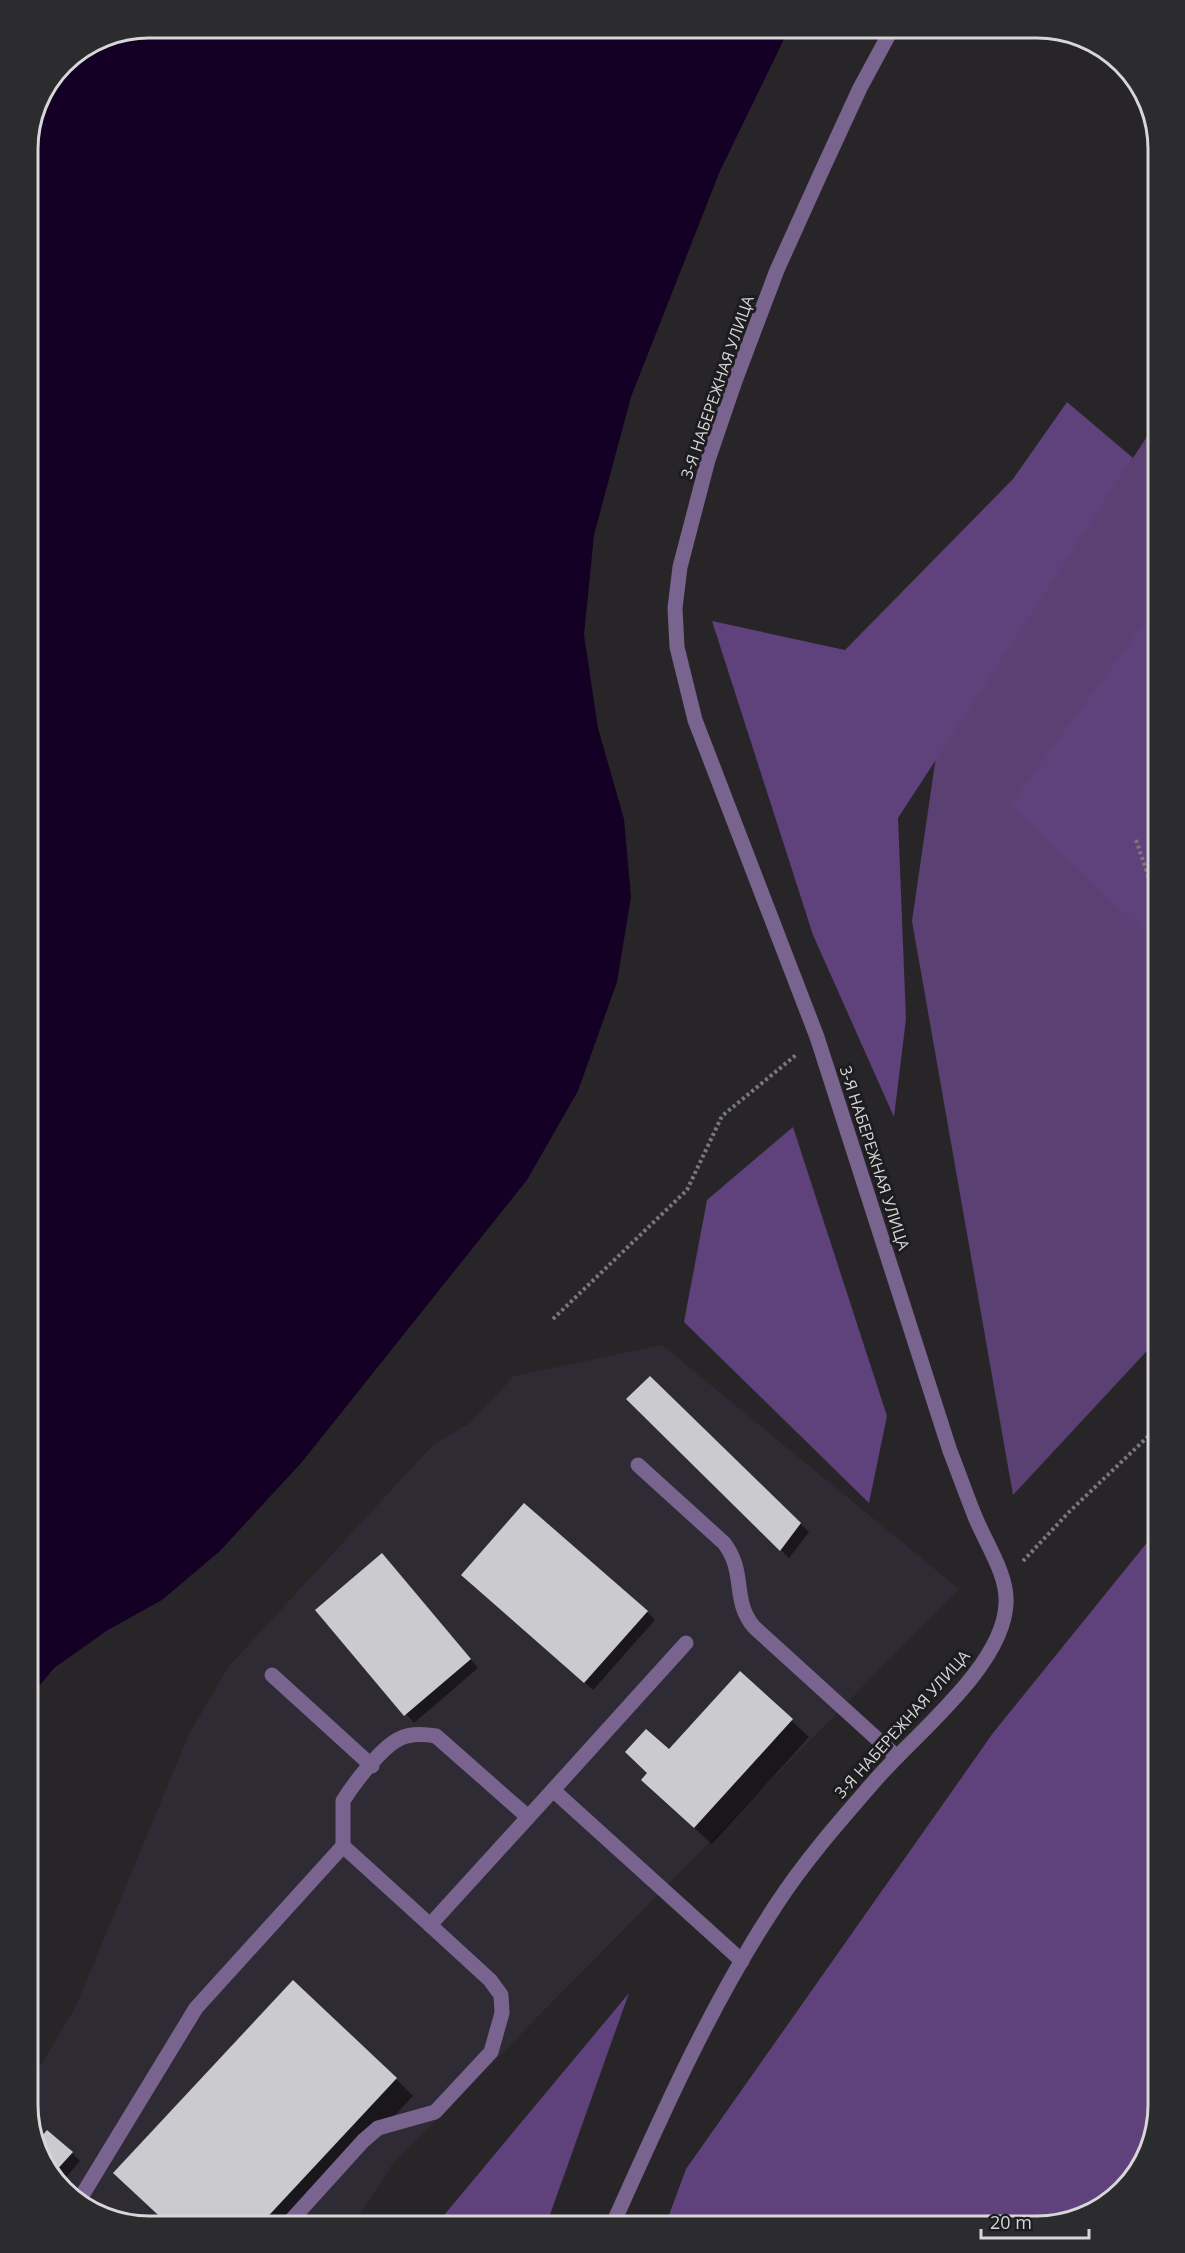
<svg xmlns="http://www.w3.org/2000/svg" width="1185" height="2253" font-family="'Open Sans',sans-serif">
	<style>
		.built { fill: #2f2b34 }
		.green { fill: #5b4074 }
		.forest { fill: #5f417b }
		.water { fill: #150025 }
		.shadow { fill: #0007 }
		.building { fill: #cbcace }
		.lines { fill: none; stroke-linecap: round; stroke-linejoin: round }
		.path { stroke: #79787a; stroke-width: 4; stroke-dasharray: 3 3; stroke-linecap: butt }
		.minor { stroke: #79638f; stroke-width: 15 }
		.labels { text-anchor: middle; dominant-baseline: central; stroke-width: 6; stroke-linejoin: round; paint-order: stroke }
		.street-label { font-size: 16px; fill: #d7d6d8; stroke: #1d1c1f }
		.rim { fill: none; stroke: #d7d6d8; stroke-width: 3 }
	</style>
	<rect width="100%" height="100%" fill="#272528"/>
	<polygon class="built" points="662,1345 959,1589 392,2165 352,2226 141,2226 81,2205 36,2151 27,2104 27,2088 76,2006 189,1734 229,1666 433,1445 470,1423 514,1376"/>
	<polygon class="green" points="1158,420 1158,1339 1013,1495 912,921 936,756"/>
	<g class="forest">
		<polygon points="1067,402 1133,458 898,818 906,1019 894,1117 813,935 712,621 845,650 1013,479"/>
		<polygon points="1158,604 1158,945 1010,805"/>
		<polygon points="793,1127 887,1416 869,1503 684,1322 707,1200"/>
		<polygon points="1158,1529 1158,2105 1137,2172 1083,2217 1036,2226 665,2226 686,2169 993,1733"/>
		<polygon points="629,1993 546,2226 435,2226"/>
	</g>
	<polygon class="water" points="149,27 790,27 720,171 631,397 594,535 584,635 598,728 624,819 631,897 617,982 578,1091 527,1180 302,1462 220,1551 162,1600 108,1630 54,1668 27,1701 27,141 39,95 63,62 102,36"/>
	<g class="shadow">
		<polygon points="650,1378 809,1532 789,1558 628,1399"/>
		<polygon points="390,1564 478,1668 414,1723 317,1610"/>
		<polygon points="471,1584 647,1612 655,1620 593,1690"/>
		<polygon points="740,1673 809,1737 712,1844 660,1797 669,1751"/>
		<polygon points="396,2079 413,2096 292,2226 170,2226"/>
		<polygon points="36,2151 72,2153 80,2161 62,2182"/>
	</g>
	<g class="building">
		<polygon points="650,1376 801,1523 780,1551 626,1399"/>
		<polygon points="524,1503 648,1611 584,1683 461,1575"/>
		<polygon points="382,1553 471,1659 404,1716 315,1610"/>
		<polygon points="740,1671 793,1719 694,1828 641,1780 647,1773 625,1752 646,1729 669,1749"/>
		<polygon points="293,1980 397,2078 259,2226 170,2226 113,2173"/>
		<polygon points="47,2130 73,2152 54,2173 36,2151 35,2144"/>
	</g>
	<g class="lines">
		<g class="path">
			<polyline points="1136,840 1151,884 1158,891"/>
			<polyline points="553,1319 687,1190 722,1116 796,1055"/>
			<polyline points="1023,1561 1070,1511 1158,1427"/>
		</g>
		<g class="minor">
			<path d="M638 1465 724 1543C747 1573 731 1600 754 1627L897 1757"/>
			<polyline points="272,1675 372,1766"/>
			<polyline points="553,1790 686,1643"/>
			<path d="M430 1925 343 1846V1801C354 1783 381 1748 399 1739 410 1733 424 1734 436 1736L528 1817"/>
			<polyline points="78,2202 196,2008 343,1846"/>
			<polyline points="286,2226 363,2141 378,2128 435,2112 491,2052 502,2013 501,1995 490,1980 430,1925 553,1790 742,1961"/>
			<path d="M612 2226C661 2117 710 2005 776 1905 804 1862 838 1823 872 1784 911 1737 1003 1668 1006 1604 1008 1576 987 1545 976 1519 967 1497 959 1474 950 1451L817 1037 695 720 677 647 675 608 680 567 708 460 735 381 777 270 819 177 860 88 893 27"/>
		</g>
	</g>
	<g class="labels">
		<g class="street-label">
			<text transform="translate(717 387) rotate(-71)">3-Я НАБЕРЕЖНАЯ УЛИЦА</text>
			<text transform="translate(875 1158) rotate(72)">3-Я НАБЕРЕЖНАЯ УЛИЦА</text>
			<text transform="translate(902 1724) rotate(-48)">3-Я НАБЕРЕЖНАЯ УЛИЦА</text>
		</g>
	</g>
	<path d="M0 0H1185V2253H0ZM149 38H1037A111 111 0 0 1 1148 149V2105A111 111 0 0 1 1037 2216H149A111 111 0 0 1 38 2105V149A111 111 0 0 1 149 38Z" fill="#2c2b2e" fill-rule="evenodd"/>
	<path class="rim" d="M149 38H1037A111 111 0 0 1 1148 149V2105A111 111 0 0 1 1037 2216H149A111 111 0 0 1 38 2105V149A111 111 0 0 1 149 38Z"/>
	<path d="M981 2229v9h108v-9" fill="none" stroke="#d7d6d8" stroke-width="3"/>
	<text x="990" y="2229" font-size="18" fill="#d7d6d8" stroke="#1d1c1f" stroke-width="4.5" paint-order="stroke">20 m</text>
</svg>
